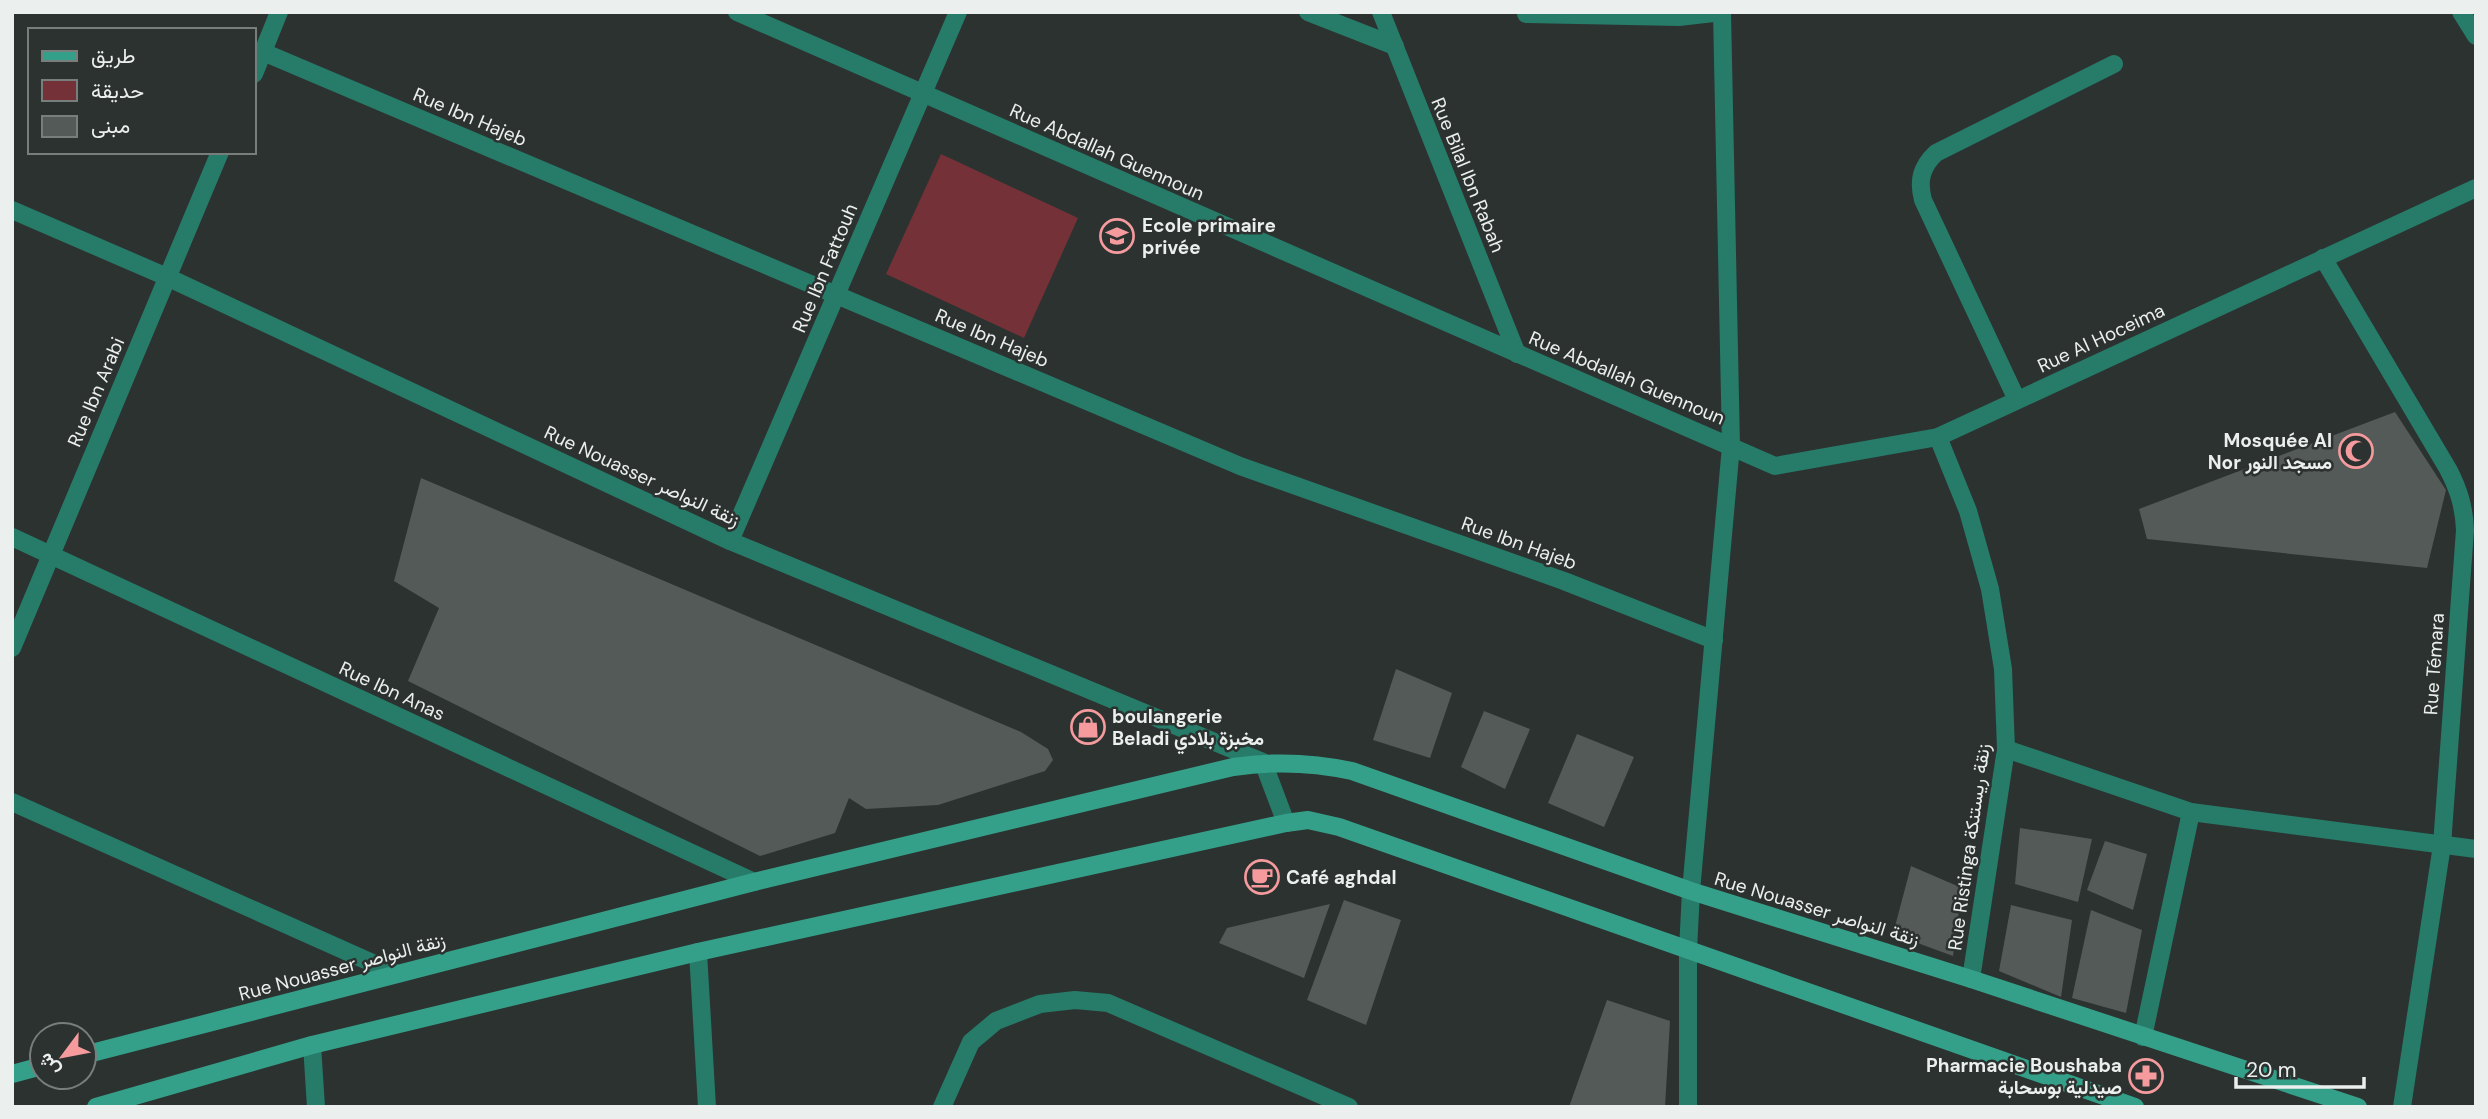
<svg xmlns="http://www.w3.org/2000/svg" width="2488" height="1119" font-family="'DM Sans',Vazirmatn,sans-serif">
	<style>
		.green { fill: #743238 }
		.building { fill: #545a58 }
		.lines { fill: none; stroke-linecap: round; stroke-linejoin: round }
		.minor { stroke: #267b69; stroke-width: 18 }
		.secondary { stroke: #35a089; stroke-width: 18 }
		.labels { text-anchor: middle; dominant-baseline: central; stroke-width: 5; stroke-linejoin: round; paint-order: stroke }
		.street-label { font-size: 19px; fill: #ebefee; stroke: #2c3230 }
		.poi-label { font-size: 19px; font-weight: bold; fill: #ebefee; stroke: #2c3230; text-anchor: start }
	</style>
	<rect width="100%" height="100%" fill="#2c3230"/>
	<polygon class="green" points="941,154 1078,218 1024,338 886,274"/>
	<g class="building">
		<polygon points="2395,412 2446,490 2427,568 2147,539 2139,509"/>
		<polygon points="421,478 1021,732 1048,749 1053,760 1045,771 938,805 866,809 849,798 835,833 760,856 408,681 439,608 394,581"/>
		<polygon points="1396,669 1452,693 1430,758 1373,740"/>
		<polygon points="1484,711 1530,729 1505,789 1461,767"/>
		<polygon points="1577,734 1634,757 1604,827 1548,803"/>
		<polygon points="2020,828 2092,839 2078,902 2015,884"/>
		<polygon points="2105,841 2147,854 2133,910 2087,890"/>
		<polygon points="1911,866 1962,888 1953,956 1893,934"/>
		<polygon points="1344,900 1401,920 1366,1025 1307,1000"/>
		<polygon points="1330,904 1304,978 1219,943 1227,928"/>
		<polygon points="2011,905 2072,920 2061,997 1999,971"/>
		<polygon points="2091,910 2142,930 2126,1013 2072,998"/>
		<polygon points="1607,1000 1670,1021 1665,1107 1569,1107"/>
	</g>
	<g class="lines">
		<g class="minor">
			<polyline points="737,12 1775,466 1938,437 2476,188"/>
			<polyline points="1308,12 1395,46"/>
			<polyline points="1381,12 1517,354"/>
			<polyline points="2461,12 2476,36"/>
			<polyline points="1526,14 1679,17 1722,12 1731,446 1691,891 1688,950 1688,1107"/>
			<polyline points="263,52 1240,466 1564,581 1714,640"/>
			<polyline points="254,74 279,12"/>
			<polyline points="12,210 167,277 730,541 1263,762 1286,823"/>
			<path d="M2323 258 2448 469C2459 490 2464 507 2465 530L2442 845 2402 1107"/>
			<path d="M2017 400 1923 200C1918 181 1921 167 1936 153L2114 64"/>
			<polyline points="1938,437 1968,511 1990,589 2003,669 2006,749 1971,979"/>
			<polyline points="12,537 754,882"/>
			<polyline points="730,541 958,12"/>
			<polyline points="12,648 220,152"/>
			<polyline points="2006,749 2191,812 2476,849"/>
			<polyline points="12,802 397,974"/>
			<polyline points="698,952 707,1107"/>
			<polyline points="2143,1037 2191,812"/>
			<polyline points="312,1045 316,1107"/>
			<polyline points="942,1107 971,1042 996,1021 1040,1004 1075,1000 1108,1003 1349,1107"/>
		</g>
		<g class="secondary">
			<path d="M84 1055 754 882 1233 767C1274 761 1311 762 1352 771L1691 891 1971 979 2358 1107"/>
			<polyline points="12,1074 42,1066"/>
			<polyline points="96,1107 312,1045 698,952 1286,823 1308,820 1339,827 2135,1107"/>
		</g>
	</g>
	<defs>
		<g id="school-ring" transform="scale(1.75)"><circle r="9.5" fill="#2c3230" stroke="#f59b9e" stroke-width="1.5"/><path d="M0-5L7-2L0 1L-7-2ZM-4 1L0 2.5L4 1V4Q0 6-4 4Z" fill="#f59b9e"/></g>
		<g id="mosque-ring" transform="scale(1.75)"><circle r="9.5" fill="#2c3230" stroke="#f59b9e" stroke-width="1.5"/><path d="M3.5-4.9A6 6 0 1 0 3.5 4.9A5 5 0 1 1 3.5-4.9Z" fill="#f59b9e"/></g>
		<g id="shop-ring" transform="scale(1.75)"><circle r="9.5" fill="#2c3230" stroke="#f59b9e" stroke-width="1.5"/><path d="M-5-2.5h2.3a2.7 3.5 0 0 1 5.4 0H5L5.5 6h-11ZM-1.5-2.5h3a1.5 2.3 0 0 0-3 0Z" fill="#f59b9e"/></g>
		<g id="cafe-ring" transform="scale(1.75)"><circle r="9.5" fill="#2c3230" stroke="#f59b9e" stroke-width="1.5"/><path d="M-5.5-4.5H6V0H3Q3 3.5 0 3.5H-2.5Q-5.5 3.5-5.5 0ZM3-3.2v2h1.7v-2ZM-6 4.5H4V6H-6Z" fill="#f59b9e"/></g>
		<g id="pharmacy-ring" transform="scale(1.75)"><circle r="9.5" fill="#2c3230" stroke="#f59b9e" stroke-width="1.5"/><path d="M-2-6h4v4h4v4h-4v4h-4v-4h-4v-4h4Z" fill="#f59b9e"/></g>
	</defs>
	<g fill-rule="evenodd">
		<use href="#school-ring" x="1117" y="236"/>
		<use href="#mosque-ring" x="2356" y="451"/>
		<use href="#shop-ring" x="1088" y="727"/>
		<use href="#cafe-ring" x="1262" y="877"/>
		<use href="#pharmacy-ring" x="2146" y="1076"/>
	</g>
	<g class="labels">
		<g class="street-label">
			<text transform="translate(470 117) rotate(23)">Rue Ibn Hajeb</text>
			<text transform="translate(1107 152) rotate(24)">Rue Abdallah Guennoun</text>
			<text transform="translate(1468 175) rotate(68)">Rue Bilal Ibn Rabah</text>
			<text transform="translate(825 268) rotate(-67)">Rue Ibn Fattouh</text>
			<text transform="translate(992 338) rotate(23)">Rue Ibn Hajeb</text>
			<text transform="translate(2101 338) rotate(-25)">Rue Al Hoceima</text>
			<text transform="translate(1627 378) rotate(23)">Rue Abdallah Guennoun</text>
			<text transform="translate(96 392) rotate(-67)">Rue Ibn Arabi</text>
			<text transform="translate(642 476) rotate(25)">Rue Nouasser زنقة النواصر</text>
			<text transform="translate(1519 543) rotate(20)">Rue Ibn Hajeb</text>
			<text transform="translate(2434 664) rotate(-86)">Rue Témara</text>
			<text transform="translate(392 691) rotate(25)">Rue Ibn Anas</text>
			<text transform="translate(1969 847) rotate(-82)">Rue Ristinga زنقة ريستنكة</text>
			<text transform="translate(1817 909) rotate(17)">Rue Nouasser زنقة النواصر</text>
			<text transform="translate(342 967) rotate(-15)">Rue Nouasser زنقة النواصر</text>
		</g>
		<g class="poi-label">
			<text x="1142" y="225">Ecole primaire<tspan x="1142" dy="22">privée</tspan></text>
			<text x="2332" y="440" text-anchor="end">Mosquée Al<tspan x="2332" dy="22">Nor مسجد النور</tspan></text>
			<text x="1112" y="716">boulangerie<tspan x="1112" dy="22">Beladi مخبزة بلادي</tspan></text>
			<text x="1286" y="877">Café aghdal</text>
			<text x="2122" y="1065" text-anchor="end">Pharmacie Boushaba<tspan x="2122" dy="22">صيدلية بوسحابة</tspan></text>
		</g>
	</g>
	<rect width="2488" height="1119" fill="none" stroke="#ebefee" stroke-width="28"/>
	<rect x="28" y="28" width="228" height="126" fill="#2c3230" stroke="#787e7c" stroke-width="2"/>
	<rect x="42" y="51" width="35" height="10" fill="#35a089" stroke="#787e7c" stroke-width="2"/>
	<text x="91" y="63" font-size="21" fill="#ebefee">طريق</text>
	<rect x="42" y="80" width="35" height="21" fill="#743238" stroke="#787e7c" stroke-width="2"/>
	<text x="91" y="98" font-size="21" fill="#ebefee">حديقة</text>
	<rect x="42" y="116" width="35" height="21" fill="#545a58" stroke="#787e7c" stroke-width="2"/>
	<text x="91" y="133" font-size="21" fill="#ebefee">مبنى</text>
	<g transform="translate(63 1056) rotate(238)"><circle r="33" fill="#2c3230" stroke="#787e7c" stroke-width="2"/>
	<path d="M0-5L12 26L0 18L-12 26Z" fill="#f59b9e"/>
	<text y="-10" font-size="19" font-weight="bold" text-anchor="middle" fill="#ebefee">ش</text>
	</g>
	<path d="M2236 1077v10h128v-10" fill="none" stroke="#ebefee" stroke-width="3.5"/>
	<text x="2246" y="1077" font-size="21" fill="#ebefee" stroke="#2c3230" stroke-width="5" paint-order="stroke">20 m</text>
</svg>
